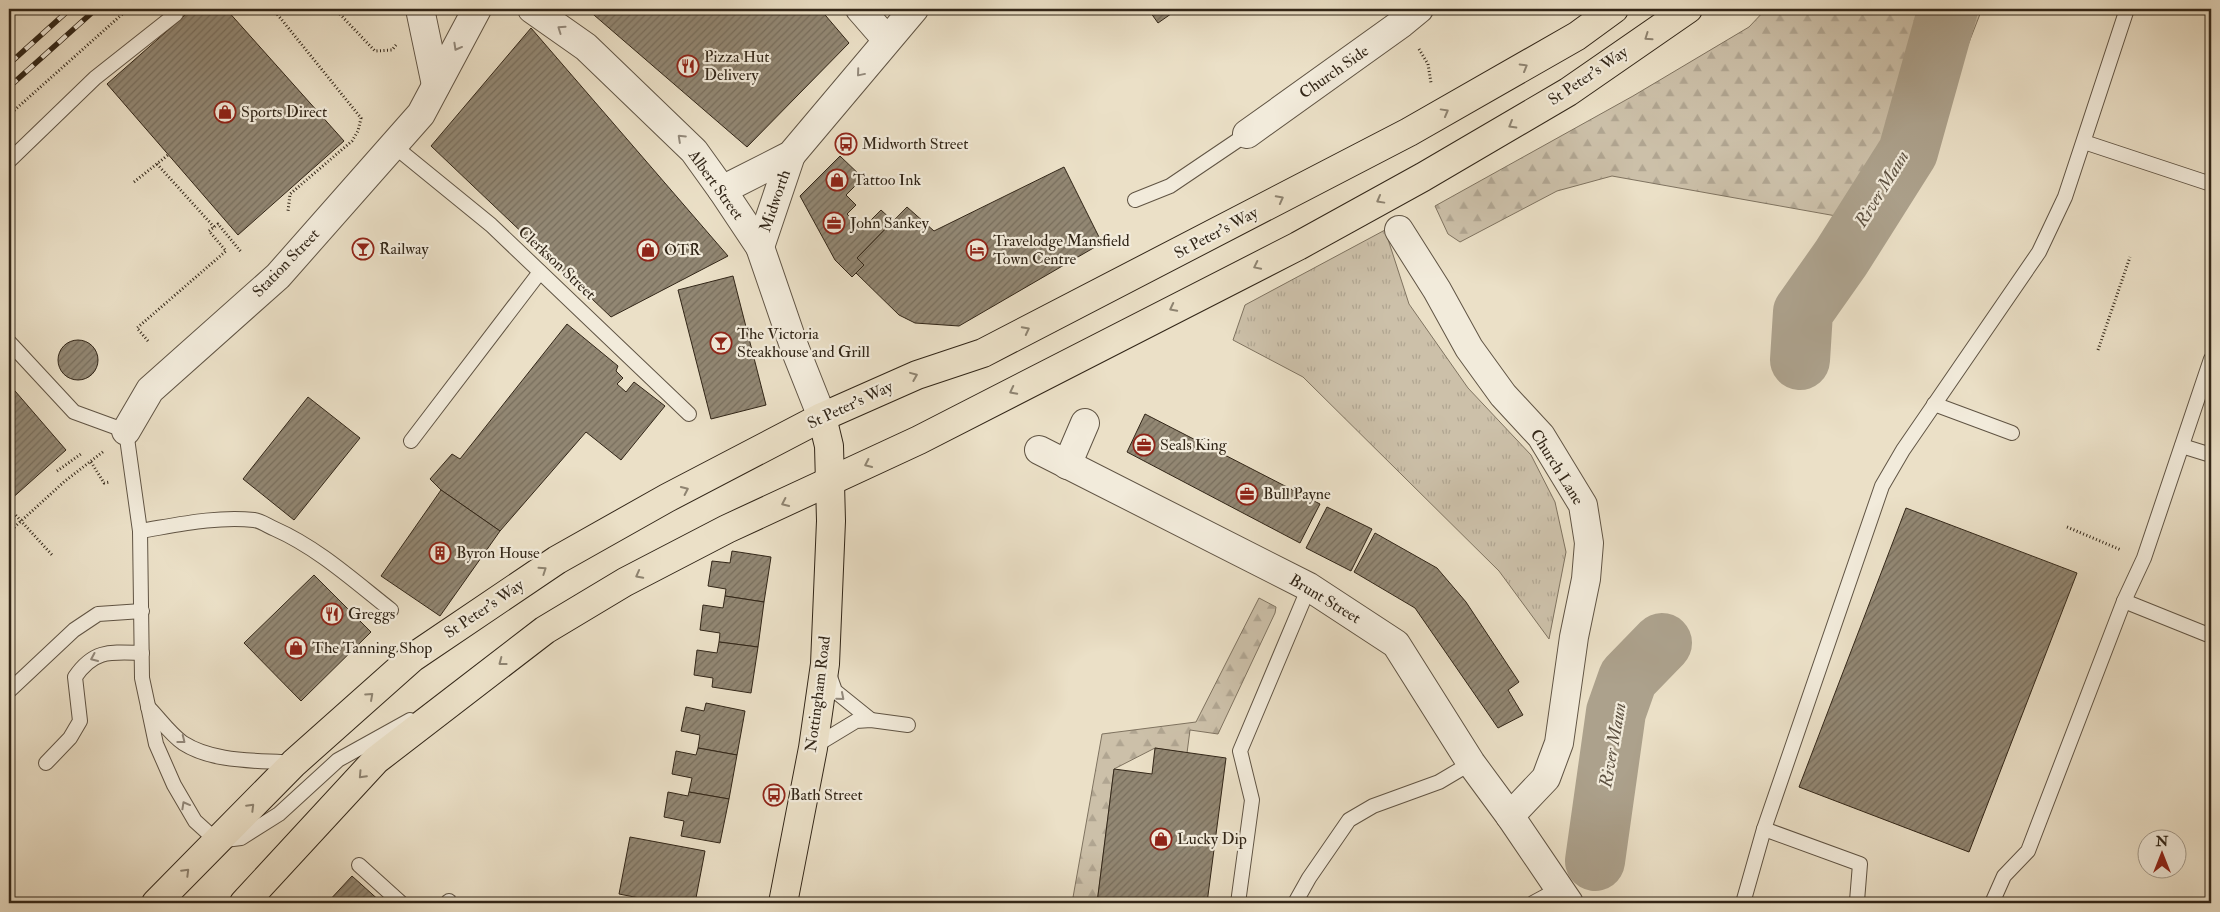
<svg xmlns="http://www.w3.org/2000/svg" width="2220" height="912" font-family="'IM FELL Double Pica',serif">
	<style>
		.grass { fill: url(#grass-tufts); stroke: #7f7360 }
		.forest { fill: url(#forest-firs); stroke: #7f7360 }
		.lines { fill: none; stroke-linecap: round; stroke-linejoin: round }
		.river { stroke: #aca18c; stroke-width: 60 }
		.building { fill: url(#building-hatch); stroke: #322618 }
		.service-casing { stroke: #605444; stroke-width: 16 }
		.minor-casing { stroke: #605444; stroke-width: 30 }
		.trunk-casing { stroke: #322618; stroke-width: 30 }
		.path { stroke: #322618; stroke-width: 3; stroke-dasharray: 1 2.5; stroke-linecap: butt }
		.service { stroke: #f2ebdb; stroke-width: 14 }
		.minor { stroke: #f2ebdb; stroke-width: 28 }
		.trunk { stroke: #ebe0c7; stroke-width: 28 }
		.rail-casing { stroke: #322618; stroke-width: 5.5 }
		.rail { stroke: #f2ebdb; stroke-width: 4; stroke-dasharray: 11; stroke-linecap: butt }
		.oneway { stroke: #92887a }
		.oneway2 { stroke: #8e8370 }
		.labels { text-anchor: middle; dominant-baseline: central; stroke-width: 4.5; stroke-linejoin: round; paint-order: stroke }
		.poi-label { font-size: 16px; fill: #322618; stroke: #f2ebdb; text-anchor: start }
		.street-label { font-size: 16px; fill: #322618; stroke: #f2ebdb }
		.water-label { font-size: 18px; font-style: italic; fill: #5d5141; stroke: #f2ebdb }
	</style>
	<defs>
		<pattern id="grass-tufts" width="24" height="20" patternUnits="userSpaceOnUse" patternTransform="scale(1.25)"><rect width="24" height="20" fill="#ccc0a9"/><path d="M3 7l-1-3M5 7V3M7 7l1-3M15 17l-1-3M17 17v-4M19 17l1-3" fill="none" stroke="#b0a591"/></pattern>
		<pattern id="forest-firs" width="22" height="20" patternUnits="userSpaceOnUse" patternTransform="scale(1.25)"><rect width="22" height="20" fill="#ccc0a9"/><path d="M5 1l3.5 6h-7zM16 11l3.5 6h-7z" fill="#b0a591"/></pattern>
		<pattern id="building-hatch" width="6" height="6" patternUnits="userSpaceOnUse" patternTransform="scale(1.25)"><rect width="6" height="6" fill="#928773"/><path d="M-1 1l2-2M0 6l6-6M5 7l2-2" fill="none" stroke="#786e5d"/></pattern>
	</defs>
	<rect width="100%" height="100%" fill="#ebe0c7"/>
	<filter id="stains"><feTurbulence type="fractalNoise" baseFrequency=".004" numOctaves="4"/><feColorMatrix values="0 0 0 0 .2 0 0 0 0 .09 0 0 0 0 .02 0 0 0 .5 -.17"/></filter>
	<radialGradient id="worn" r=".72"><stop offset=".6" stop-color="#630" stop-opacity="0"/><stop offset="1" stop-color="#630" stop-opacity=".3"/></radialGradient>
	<polygon class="grass" points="1385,230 1409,304 1468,388 1531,455 1555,502 1566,552 1549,639 1499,571 1303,377 1233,340 1245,305"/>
	<g class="forest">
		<polygon points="1766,9 1982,9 1920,168 1881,224 1612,176 1557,191 1460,242 1448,234 1435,206 1633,96 1749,27"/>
		<polygon points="1259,598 1276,607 1275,613 1218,734 1190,730 1187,753 1155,748 1114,769 1097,903 1072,903 1102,734 1196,722"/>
	</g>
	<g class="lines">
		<g class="river">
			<polyline points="1800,360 1803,312 1841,258 1908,152 1948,9"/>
			<polyline points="1595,861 1616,712 1628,678 1662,643"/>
		</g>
	</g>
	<g class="building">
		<polygon points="192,9 226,9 344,141 238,235 107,84"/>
		<polygon points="587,9 820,9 849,43 747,147"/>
		<polygon points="1148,9 1178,9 1158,23"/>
		<polygon points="531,28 728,256 611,317 431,146"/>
		<polygon points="840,156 863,178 846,195 856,205 847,214 862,229 881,210 893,221 857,258 864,265 852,277 835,260 800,196"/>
		<polygon points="1064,167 1102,243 959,326 915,323 899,315 856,273 864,265 857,258 907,207 934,231"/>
		<polygon points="733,276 766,405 711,419 678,290"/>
		<polygon points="567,324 618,366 616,371 623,378 617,384 626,392 634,382 665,406 621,460 586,432 500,531 441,490 430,479 452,454 460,459"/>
		<circle cx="78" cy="360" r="20"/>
		<polygon points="9,384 66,450 9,501"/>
		<polygon points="308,397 360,438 294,520 243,479"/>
		<polygon points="1145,414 1320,504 1300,543 1127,452"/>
		<polygon points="441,490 500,531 440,616 381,576"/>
		<polygon points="1327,507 1372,529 1351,571 1306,548"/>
		<polygon points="1906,508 2077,573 1969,852 1799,787"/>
		<polygon points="1375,533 1437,568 1466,602 1519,682 1508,690 1523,715 1498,728 1415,608 1354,572"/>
		<polygon points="732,551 771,557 764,602 725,596 726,589 708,586 712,561 730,563"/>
		<polygon points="314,575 371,632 301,701 244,643"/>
		<polygon points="725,596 764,602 758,647 719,642 720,633 700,630 703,605 723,608"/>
		<polygon points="719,642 758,647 751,693 712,687 713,678 694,675 697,650 717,653"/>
		<polygon points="706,703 745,711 737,755 698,748 700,735 681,731 686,707 704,711"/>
		<polygon points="698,748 737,755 729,799 689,792 692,778 672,774 676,751 696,755"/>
		<polygon points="1155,748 1226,758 1207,903 1097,903 1114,769 1152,774"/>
		<polygon points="668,792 688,796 689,792 729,799 720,843 681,836 684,821 664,817"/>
		<polygon points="630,837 705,851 695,903 665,903 619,894"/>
		<polygon points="352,876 382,903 327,903"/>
	</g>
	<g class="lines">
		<g class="service-casing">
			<g id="service">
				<polyline points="2084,142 2211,184"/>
				<polyline points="394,146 491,225 689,414"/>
				<polyline points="9,161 95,78 176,14"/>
				<polyline points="1135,200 1170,186 1247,134"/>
				<polyline points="9,342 74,412 126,431 140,531 142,678 148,706 156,744 174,785 195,821 217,841 241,838 279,814 338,760 410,720"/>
				<polyline points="1934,404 2012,433"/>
				<polyline points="411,441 540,272"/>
				<polyline points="2182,446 2211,455"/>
				<path d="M140 531C177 525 216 516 254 520 261 521 268 526 275 529 318 548 354 581 391 610"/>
				<polyline points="2124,601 2211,636"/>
				<polyline points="829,674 835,691 871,720"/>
				<polyline points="9,691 74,630 98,614 142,611"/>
				<path d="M148 707C159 718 170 734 183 743 214 763 258 760 293 763"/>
				<polyline points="813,747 856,721 871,720 908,725"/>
				<path d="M46 763 70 738 80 721 75 677C94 649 111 652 142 653"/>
				<polyline points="1764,829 1860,864 1857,901"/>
				<polyline points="359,865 401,903"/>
				<polyline points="447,903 449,901"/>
				<polyline points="1238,903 1252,800 1240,751 1309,587"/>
				<polyline points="1295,903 1309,878 1349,820 1373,806 1439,782 1471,763"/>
				<polyline points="1533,903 1559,889"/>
				<polyline points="1743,903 1764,829 1882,486 1903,450 2039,252 2065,197 2127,9"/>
				<polyline points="1992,903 2004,876 2028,851 2124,601 2144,558 2211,359"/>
			</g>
		</g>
		<g class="minor-casing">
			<g id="minor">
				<polyline points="420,9 436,85"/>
				<polyline points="532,9 586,47 694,151 722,190 760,247 795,349 822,417"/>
				<polyline points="860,9 887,40"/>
				<polyline points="1247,134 1402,23 1419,9"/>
				<polyline points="722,190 791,155 914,9"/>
				<polyline points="1399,230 1437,290 1469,348 1503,395 1541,436 1583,505 1589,543 1586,579 1574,637 1559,743 1546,778 1510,816"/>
				<polyline points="760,247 791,155"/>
				<polyline points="126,431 150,390 278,276 421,114 477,9"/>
				<polyline points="1039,450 1309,587 1396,644 1471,763 1510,816 1569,903"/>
				<polyline points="1067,465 1085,423"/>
			</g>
		</g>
		<g class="trunk-casing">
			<g id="trunk">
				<polyline points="156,903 294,763 412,658 557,560 667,498 822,417 917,375 983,353 1409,132 1577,36 1614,9"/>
				<polyline points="244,903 376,760 545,630 625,582 727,529 919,440 1298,246 1423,177 1568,92 1688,9"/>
				<polyline points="783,903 813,748 825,664 831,521 829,446 822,417"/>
			</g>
		</g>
		<g class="path">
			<polyline points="273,9 361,118 358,131 352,141 290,194 288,211"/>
			<polyline points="335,9 375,51 392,50 396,45"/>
			<polyline points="1419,49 1428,64 1431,83"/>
			<polyline points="9,115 128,9"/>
			<polyline points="157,164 214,227"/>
			<polyline points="134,182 168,155"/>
			<polyline points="148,341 137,328 226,251 209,231 218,224 242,253"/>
			<polyline points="2098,350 2130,257"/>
			<polyline points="91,462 104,483 110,482"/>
			<polyline points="57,471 81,454"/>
			<polyline points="11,510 53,556"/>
			<polyline points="2067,527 2121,550"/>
			<polyline points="9,532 65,481 104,451"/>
		</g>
		<use href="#service" class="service"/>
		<use href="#minor" class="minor"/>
		<use href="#trunk" class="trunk"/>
		<g class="rail-casing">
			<g id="rail">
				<polyline points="9,64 70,9"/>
				<polyline points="9,87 96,9"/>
			</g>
		</g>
		<use href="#rail" class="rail"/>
	</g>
	<defs><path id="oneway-chevron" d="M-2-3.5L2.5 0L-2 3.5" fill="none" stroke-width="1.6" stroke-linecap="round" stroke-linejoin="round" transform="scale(1.25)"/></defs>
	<g class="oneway">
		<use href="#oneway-chevron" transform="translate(561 29) rotate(-145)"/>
		<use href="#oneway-chevron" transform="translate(457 47) rotate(119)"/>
		<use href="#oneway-chevron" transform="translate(860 73) rotate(130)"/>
		<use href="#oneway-chevron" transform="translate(681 138) rotate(-137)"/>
		<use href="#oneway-chevron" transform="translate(94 658) rotate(156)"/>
		<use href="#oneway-chevron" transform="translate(841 697) rotate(41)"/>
		<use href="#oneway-chevron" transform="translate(182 740) rotate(38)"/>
		<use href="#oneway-chevron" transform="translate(185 805) rotate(-119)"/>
	</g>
	<g class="oneway2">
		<use href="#oneway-chevron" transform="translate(1648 37) rotate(145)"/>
		<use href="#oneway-chevron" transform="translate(1524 67) rotate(-30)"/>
		<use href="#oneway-chevron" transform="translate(1445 112) rotate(-29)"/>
		<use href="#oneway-chevron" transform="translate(1512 125) rotate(150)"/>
		<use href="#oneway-chevron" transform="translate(1280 199) rotate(-28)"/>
		<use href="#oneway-chevron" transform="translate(1380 200) rotate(151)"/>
		<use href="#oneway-chevron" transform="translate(1257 266) rotate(154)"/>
		<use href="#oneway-chevron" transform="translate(1173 308) rotate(153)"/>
		<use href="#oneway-chevron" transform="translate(1026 330) rotate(-27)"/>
		<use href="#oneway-chevron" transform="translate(914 376) rotate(-22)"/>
		<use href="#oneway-chevron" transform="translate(1013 391) rotate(153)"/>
		<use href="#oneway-chevron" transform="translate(868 464) rotate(155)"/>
		<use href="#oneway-chevron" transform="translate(685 490) rotate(-25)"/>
		<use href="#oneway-chevron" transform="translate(785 503) rotate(155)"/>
		<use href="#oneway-chevron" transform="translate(543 570) rotate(-34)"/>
		<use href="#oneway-chevron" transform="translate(639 575) rotate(152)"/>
		<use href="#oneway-chevron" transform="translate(502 662) rotate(143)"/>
		<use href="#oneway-chevron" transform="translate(370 696) rotate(-42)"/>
		<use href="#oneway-chevron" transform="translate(362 775) rotate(133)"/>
		<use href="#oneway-chevron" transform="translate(251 807) rotate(-45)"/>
		<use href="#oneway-chevron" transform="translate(186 872) rotate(-45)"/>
	</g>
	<defs>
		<g id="restaurant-ring" transform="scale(1.125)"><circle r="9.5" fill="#f2ebdb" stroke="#8f2418" stroke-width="1.5"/><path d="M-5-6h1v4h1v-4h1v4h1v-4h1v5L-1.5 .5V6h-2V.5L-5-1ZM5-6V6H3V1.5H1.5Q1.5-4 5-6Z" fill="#8f2418"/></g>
		<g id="shop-ring" transform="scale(1.125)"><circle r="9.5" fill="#f2ebdb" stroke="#8f2418" stroke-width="1.5"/><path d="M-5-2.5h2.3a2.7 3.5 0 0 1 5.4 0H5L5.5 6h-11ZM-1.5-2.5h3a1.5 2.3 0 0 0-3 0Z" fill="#8f2418"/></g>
		<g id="bus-ring" transform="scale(1.125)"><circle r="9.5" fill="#f2ebdb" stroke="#8f2418" stroke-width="1.5"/><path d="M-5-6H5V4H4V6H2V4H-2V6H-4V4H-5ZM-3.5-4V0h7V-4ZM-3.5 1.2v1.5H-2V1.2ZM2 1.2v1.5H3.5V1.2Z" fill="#8f2418"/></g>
		<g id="office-ring" transform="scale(1.125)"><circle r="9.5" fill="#f2ebdb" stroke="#8f2418" stroke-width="1.5"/><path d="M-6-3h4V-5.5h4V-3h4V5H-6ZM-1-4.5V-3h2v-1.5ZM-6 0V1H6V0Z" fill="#8f2418"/></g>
		<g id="bar-ring" transform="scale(1.125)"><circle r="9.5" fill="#f2ebdb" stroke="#8f2418" stroke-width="1.5"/><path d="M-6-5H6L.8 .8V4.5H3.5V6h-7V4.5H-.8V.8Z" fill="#8f2418"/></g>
		<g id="hotel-ring" transform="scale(1.125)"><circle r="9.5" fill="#f2ebdb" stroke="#8f2418" stroke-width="1.5"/><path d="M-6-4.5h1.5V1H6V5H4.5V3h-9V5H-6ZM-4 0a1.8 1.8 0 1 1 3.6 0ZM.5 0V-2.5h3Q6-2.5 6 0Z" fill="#8f2418"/></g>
		<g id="building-ring" transform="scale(1.125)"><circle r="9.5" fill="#f2ebdb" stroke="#8f2418" stroke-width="1.5"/><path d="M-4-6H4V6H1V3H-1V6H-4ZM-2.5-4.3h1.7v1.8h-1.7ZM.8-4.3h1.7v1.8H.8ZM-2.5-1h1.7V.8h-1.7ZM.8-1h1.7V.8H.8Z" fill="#8f2418"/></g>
	</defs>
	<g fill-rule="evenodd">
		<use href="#restaurant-ring" x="688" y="66"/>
		<use href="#shop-ring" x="225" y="112"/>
		<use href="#bus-ring" x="846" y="144"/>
		<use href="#shop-ring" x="837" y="180"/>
		<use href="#office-ring" x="834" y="223"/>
		<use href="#bar-ring" x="363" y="249"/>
		<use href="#shop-ring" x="648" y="250"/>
		<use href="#hotel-ring" x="977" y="250"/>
		<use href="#bar-ring" x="721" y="343"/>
		<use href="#office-ring" x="1144" y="445"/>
		<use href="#office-ring" x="1247" y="494"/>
		<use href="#building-ring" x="440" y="553"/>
		<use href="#restaurant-ring" x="332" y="614"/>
		<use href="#shop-ring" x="296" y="648"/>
		<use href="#bus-ring" x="774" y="795"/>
		<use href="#shop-ring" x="1161" y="839"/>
	</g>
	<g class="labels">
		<g class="poi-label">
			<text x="704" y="57">Pizza Hut<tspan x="704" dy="18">Delivery</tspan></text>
			<text x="241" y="112">Sports Direct</text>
			<text x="862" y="144">Midworth Street</text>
			<text x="853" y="180">Tattoo Ink</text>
			<text x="850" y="223">John Sankey</text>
			<text x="993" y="241">Travelodge Mansfield<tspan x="993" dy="18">Town Centre</tspan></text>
			<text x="379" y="249">Railway</text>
			<text x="664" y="250">OTR</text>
			<text x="737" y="334">The Victoria<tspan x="737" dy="18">Steakhouse and Grill</tspan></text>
			<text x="1160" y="445">Seals King</text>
			<text x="1263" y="494">Bull Payne</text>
			<text x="456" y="553">Byron House</text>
			<text x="348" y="614">Greggs</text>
			<text x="312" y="648">The Tanning Shop</text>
			<text x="790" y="795">Bath Street</text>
			<text x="1177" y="839">Lucky Dip</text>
		</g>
		<g class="street-label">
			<text transform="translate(1334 72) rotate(-35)">Church Side</text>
			<text transform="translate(1588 76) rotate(-34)">St Peter's Way</text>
			<text transform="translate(716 185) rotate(54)">Albert Street</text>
			<text transform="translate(775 201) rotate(-71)">Midworth</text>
			<text transform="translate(1216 233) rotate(-28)">St Peter's Way</text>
			<text transform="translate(286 263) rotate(-46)">Station Street</text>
			<text transform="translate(557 263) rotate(43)">Clerkson Street</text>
			<text transform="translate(850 405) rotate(-25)">St Peter's Way</text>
			<text transform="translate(1557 467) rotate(58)">Church Lane</text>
			<text transform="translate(1325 599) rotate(31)">Brunt Street</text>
			<text transform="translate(484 609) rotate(-34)">St Peter's Way</text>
			<text transform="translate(818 694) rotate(-83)">Nottingham Road</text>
		</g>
		<g class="water-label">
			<text transform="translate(1882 189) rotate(-58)">River Maun</text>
			<text transform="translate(1613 745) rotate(-80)">River Maun</text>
		</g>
	</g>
	<rect width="2220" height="912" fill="none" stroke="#ebe0c7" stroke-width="30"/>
	<rect x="10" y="10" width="2200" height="892" fill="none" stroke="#322618" stroke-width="2.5"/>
	<rect x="15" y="15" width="2190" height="882" fill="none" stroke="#322618"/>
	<g transform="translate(2162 854)"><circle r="24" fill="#f2ebdb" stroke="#a59c8d"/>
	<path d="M0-4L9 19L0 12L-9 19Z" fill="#8f2418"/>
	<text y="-8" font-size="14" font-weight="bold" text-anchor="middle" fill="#322618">N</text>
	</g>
	<rect width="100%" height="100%" filter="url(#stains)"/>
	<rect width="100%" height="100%" fill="url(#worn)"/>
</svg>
